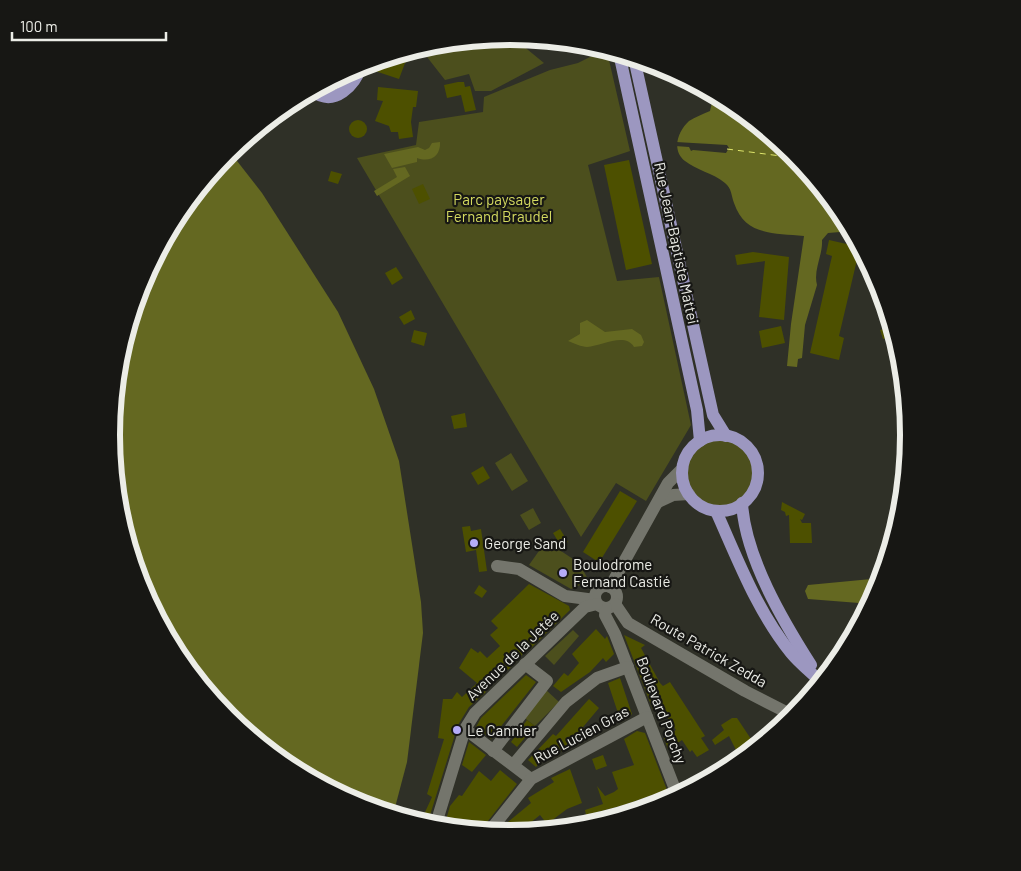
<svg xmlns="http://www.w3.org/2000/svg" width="1021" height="871" font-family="Barlow,sans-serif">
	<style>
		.green { fill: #4c4f1d }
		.water { fill: #646821 }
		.pier { fill: #2f3027 }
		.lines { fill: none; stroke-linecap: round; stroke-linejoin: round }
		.ferry { stroke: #dee56b; stroke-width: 1; stroke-dasharray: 6 5; stroke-linecap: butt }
		.building { fill: #4d5000 }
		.minor { stroke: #74756c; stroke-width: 12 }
		.major { stroke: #9c97c0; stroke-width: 12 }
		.poi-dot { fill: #b5acf8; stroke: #171714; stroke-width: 2 }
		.labels { text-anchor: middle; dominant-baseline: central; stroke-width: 4.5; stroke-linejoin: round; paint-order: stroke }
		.park-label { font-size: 15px; fill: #d4da60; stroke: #171714 }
		.street-label { font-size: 15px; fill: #ecede7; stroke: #171714 }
		.poi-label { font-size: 15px; fill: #ecede7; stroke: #171714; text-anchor: start }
		.rim { fill: none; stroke: #ecede7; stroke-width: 6 }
	</style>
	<rect width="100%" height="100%" fill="#2f3027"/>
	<g class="green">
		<polygon points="511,36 544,63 491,91 475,91 469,74 445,80 427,57 443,43"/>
		<polygon points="605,54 609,60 630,151 588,165 617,281 659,277 691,425 646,501 616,483 581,537 357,158 416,145 419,122 483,112 484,97 550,70 578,63 594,55"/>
		<circle cx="720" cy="473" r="38"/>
		<polygon points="511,453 528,481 512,491 495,463"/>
		<polygon points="533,508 541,523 529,530 520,515"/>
		<polygon points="546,541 579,563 589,581 571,589 529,565"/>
		<polygon points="573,630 579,636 554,665 545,656"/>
		<polygon points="545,689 559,702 535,726 522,716"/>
	</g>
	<g class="water">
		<path d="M714 94C767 122 823 178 852 231L828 233 822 240C823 255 813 270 817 285L805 325 802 358 798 359 797 367 787 366 791 324 804 236C774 233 745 236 734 203 731 195 732 189 725 183 713 173 696 170 685 161 671 150 678 131 689 121 695 117 703 114 710 111Z"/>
		<path d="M440 142C441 156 430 163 417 158V162L392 168 384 154 418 147 425 150 429 148 432 143Z"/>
		<path d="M230 152 262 193 338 312 374 389 399 461 421 602 423 633 407 762 393 815C104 727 20 365 230 152Z"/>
		<polygon points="405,167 410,176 377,196 374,191 397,177 393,169"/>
		<path d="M587 320 605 332 632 329 641 335 644 342 642 346 634 347C625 332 602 346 587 347 582 347 573 343 568 341L580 334V323Z"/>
		<polygon points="882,578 866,612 859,603 808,599 805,591 808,585"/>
	</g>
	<polygon class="pier" points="676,142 727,145 729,148 726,153 693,150 691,151 689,147 675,146"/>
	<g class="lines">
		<polyline class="ferry" points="727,149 796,158"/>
	</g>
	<g class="building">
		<polygon points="431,45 432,48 405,63 399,79 369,69 370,63 387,67 390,57"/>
		<polygon points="458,82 464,82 465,87 470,86 476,110 465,112 461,95 447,98 444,85"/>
		<polygon points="378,87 418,91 416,107 413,107 411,122 413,137 399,139 398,132 391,132 389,126 375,121 383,101 377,100"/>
		<circle cx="358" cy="129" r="9"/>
		<polygon points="629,160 652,264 626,270 604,165"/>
		<polygon points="331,171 342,174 338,184 328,181"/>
		<polygon points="423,184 430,199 419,204 412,189"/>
		<polygon points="829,240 860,247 839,336 844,338 839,360 810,353 832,256 826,254"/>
		<polygon points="753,252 789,257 784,320 759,317 765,261 737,265 735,255"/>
		<polygon points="396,267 403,278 392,285 385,273"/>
		<polygon points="411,310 415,319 404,325 399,317"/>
		<polygon points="781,326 785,343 762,348 759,331"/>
		<polygon points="891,327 894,336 883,339 880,330"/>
		<polygon points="414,330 427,333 424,346 411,342"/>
		<polygon points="465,413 467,427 454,429 451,416"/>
		<polygon points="483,466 490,478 478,485 471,473"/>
		<polygon points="620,491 637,501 600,561 597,561 583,552"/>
		<polygon points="782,502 805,514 802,520 800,519 802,523 811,523 812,543 790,543 789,515 786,516 785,512 781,510"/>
		<polygon points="470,526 471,531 481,529 487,571 479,572 476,550 466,552 462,527"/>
		<polygon points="560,529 568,542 561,546 553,533"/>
		<polygon points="529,584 569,606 570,610 531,648 530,646 508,670 501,662 479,685 486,692 469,707 458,725 427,825 420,823 432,797 427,794 444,739 438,738 443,699 452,699 457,692 462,697 477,683 459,668 471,648 478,653 480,651 487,658 500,646 490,635 498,628 491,621"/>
		<polygon points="479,585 487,591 482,598 474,593"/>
		<polygon points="596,629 605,639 607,636 614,654 606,662 603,658 590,672 561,692 553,686 564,673 568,676 579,663 572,654"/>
		<polygon points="624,635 645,645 641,648 660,683 663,686 670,682 705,736 701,738 709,750 697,757 692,750 690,752 682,740 668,749 664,738 676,730 660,706 653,710"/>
		<polygon points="526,675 536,682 491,739 476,727 481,718"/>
		<polygon points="620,678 632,714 621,722 608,683"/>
		<polygon points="589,699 599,708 562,752 560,748 555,754 550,750 536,767 528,760 553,734 556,736"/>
		<polygon points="732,718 737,718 757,748 744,758 738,749 736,750 729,736 715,745 712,740 724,730 721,725"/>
		<polygon points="527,720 535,726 517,747 511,742"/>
		<polygon points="637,731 645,733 667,790 624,805 586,815 585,810 603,804 597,786 605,796 614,792 618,789 612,772 634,765 624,739"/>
		<polygon points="469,742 486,755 472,772 462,765"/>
		<polygon points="603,755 607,766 596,770 592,759"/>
		<polygon points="570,769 582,803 567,809 547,824 540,815 525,827 529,833 518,834 508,822 531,803 528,798 554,782 551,778"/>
		<polygon points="500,770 517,784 484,826 480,823 474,831 447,828 450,824 446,820 450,806 459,795 462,796 479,771 491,781"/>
	</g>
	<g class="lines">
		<g class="minor">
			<polyline points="658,502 673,495 689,494"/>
			<polyline points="497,566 519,569 565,596 595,600"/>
			<circle cx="606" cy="597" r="11"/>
			<polyline points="610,587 668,483 682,469"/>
			<polyline points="615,604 628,623 745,691 794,716"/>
			<polyline points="606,608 605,615 615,634 678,797"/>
			<polyline points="465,729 531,779"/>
			<polyline points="493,751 547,681 525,664"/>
			<polyline points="513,765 566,702 597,678 628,667"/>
			<polyline points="435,827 465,729 475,713 585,607 597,604"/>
			<polyline points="570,829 671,800"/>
			<polyline points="488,833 531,779 647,717"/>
		</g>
		<g class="major">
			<polyline points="619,53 697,410 700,441"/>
			<polyline points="634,58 713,415 726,436"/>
			<path d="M312 91C335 108 355 85 362 65"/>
			<circle cx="720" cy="473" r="38"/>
			<path d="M742 503C745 557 783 621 811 665"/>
			<path d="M716 511C738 560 757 611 791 653 800 664 812 673 822 683"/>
		</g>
	</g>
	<g class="poi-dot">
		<circle cx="474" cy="543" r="5"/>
		<circle cx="563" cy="573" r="5"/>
		<circle cx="457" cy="730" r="5"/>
	</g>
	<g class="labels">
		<g class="park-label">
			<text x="499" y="199">Parc paysager<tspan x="499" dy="17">Fernand Braudel</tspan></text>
		</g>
		<g class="street-label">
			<text transform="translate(677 243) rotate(78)">Rue Jean-Baptiste Mattei</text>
			<text transform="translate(709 650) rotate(30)">Route Patrick Zedda</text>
			<text transform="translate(512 655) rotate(-44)">Avenue de la Jetée</text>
			<text transform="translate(662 710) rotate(69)">Boulevard Porchy</text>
			<text transform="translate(581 734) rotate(-28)">Rue Lucien Gras</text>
		</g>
		<g class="poi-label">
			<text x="484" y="543">George Sand</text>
			<text x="573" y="564">Boulodrome<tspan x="573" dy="17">Fernand Castié</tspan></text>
			<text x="467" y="730">Le Cannier</text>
		</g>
	</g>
	<path d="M0 0H1021V871H0ZM120 435a390 390 0 1 1 780 0a390 390 0 1 1-780 0Z" fill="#171714" fill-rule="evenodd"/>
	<path class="rim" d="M120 435a390 390 0 1 1 780 0a390 390 0 1 1-780 0Z"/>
	<path d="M12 32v8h154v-8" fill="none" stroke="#ecede7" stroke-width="2.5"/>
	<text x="20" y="32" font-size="15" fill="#ecede7" stroke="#171714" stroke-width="4" paint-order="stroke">100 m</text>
</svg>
